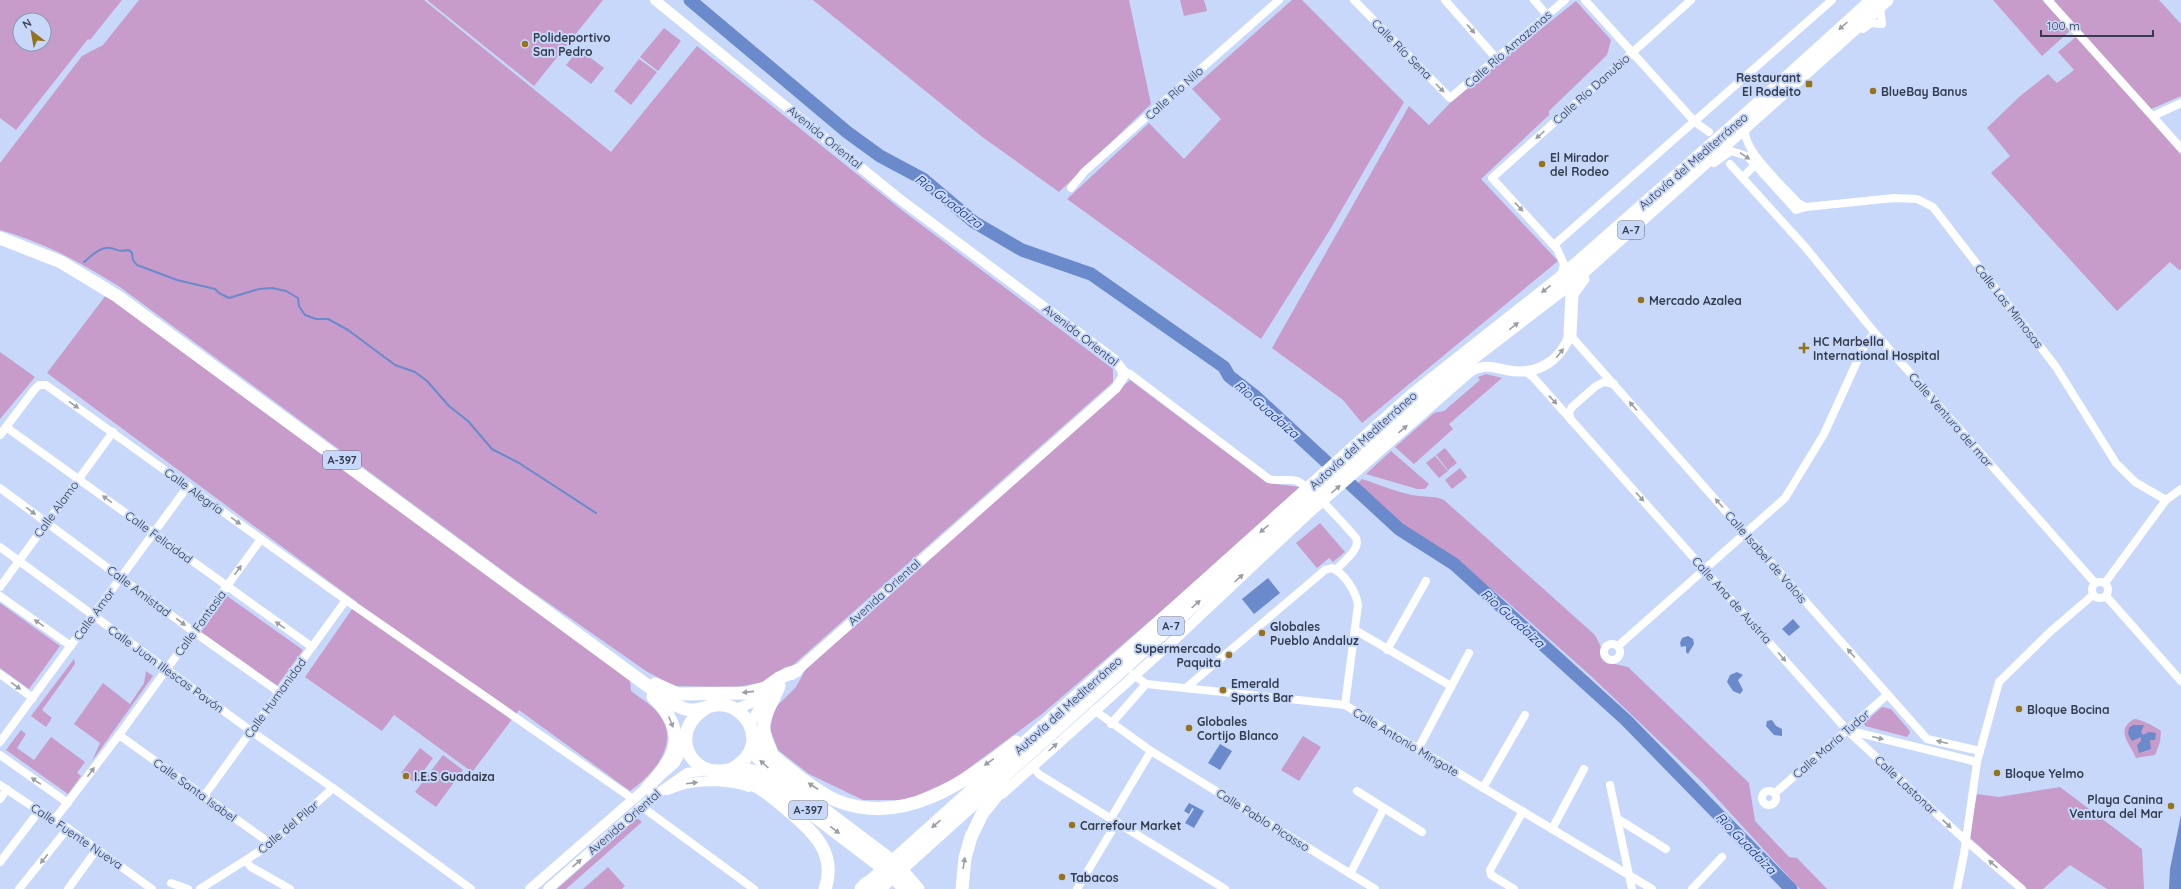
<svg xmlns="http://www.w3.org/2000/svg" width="2181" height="889" font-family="Quicksand,sans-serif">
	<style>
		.green { fill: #c79bca; fill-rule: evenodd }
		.water { fill: #6a8acc }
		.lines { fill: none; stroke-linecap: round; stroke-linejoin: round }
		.stream { stroke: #6a8acc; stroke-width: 2 }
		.river { stroke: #6a8acc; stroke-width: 13 }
		.minor { stroke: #fff; stroke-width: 8 }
		.tertiary { stroke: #fff; stroke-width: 10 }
		.primary { stroke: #fff; stroke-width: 13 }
		.trunk { stroke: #fff; stroke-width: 13 }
		.motorway { stroke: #fff; stroke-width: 15 }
		.oneway { fill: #9a9ea6 }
		.poi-dot { fill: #95721b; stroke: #c7d8fa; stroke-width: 1.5 }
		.labels { text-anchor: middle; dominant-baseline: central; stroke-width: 4; stroke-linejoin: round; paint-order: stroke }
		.shield { fill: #c7d8fa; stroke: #606b81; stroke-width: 1 }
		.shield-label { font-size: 11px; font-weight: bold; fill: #343c4d }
		.poi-label { font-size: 12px; font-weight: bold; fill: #343c4d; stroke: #c7d8fa; text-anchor: start }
		.street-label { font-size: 12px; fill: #343c4d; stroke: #c7d8fa }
		.water-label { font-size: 13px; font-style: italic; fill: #112e7b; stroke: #c7d8fa }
	</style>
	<rect width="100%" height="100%" fill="#c7d8fa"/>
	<g class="green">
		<path d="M0 0H122L90 40 88 39 16 130 0 118ZM20 20H44V44H20Z"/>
		<path d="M139 0H424L611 152 697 46 903 211 1113 369V382L792 666 785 667 764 682 737 687 674 686 646 671 514 579 120 287C82 263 43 242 0 230V163L82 56 103 45Z"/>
		<polygon points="427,0 603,0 534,86"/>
		<polygon points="813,0 1129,0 1151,104 1059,192 981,136"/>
		<polygon points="1180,0 1204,0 1207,11 1184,16"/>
		<polygon points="1292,0 1302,0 1404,102 1331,228 1261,339 1067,199 1149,123 1184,159 1221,119 1192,89"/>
		<polygon points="1993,0 2042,0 2070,31 2042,56"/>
		<polygon points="2055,0 2159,0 2181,24 2181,96 2149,110 2053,2"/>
		<polygon points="1576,1 1611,40 1607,55 1549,111 1549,115 1481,179 1558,261 1362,423 1343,400 1272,348 1409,106 1429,125 1453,100"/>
		<polygon points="664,28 681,41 658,71 640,57"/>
		<polygon points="2077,36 2181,155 2181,269 2179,270 2170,262 2117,311 1991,173 2010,156 1987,128 2019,97 2048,74 2057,83 2074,70 2058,52"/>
		<polygon points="579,49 604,68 591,84 566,65"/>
		<polygon points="639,59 657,72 631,105 614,91"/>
		<path d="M106 295 630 680 631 691C640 698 651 704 658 713 682 742 654 774 630 791L519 710 473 771 468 769 394 715 382 731 305 677 357 602 47 373Z"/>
		<polygon points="0,352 35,377 0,419"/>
		<polygon points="1486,374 1502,378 1449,424 1453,429 1414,464 1395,447 1434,413 1444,411 1480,380 1478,377"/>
		<polygon points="1130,380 1267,483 1300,487 1180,595 1042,714 954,779 907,800 863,800 809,774 778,750 770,729 775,708 796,687 807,667"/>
		<polygon points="1445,448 1457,463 1448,470 1436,455"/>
		<polygon points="1391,451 1429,484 1425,489 1417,489 1366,474"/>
		<polygon points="1435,456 1448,471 1439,478 1426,463"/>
		<polygon points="1460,468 1467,477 1452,489 1445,480"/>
		<path d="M1362 479C1381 485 1400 494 1419 496 1428 497 1435 496 1444 500L1595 635 1601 647V657L1606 662 1628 667 1749 783 1755 821 1789 857 1797 858 1827 889H1800L1703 783 1591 676 1503 598 1462 566 1424 543 1394 521 1356 485Z"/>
		<polygon points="1320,523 1345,552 1333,562 1329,558 1317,568 1296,543"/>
		<polygon points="227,596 303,650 277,686 201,632"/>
		<polygon points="0,603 60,646 29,689 0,668"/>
		<polygon points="74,659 75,664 42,710 52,718 46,727 31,716"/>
		<polygon points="146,671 153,676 92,761 100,743 74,724 103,683 130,704 144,683"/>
		<polygon points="1882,707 1891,709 1909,730 1910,733 1907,737 1865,726 1864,723"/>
		<path d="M2134 719C2141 719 2154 726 2161 731L2160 742 2155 755 2136 758C2131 744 2114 731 2134 719Z"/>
		<polygon points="21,730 26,734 17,748 34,760 51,737 85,762 77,773 81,776 68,794 6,750"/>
		<polygon points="1303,736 1321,747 1299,781 1281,770"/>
		<polygon points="420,748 433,758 415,783 401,773"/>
		<polygon points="443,755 463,770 436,807 415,792"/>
		<polygon points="2060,787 2142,849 2144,889 2107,889 2070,865 2043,889 2027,889 1968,836 1977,794 1999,797"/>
		<polygon points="637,818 642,822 566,889 557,889"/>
		<polygon points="608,867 625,886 622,889 583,889"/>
	</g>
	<g class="water">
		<polygon points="1268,578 1280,593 1254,614 1242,599"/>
		<polygon points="1793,619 1800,627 1789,636 1782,629"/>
		<polygon points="1688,636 1693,639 1694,644 1688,654 1686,652 1686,646 1681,647 1680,643 1682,638"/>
		<polygon points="1737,672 1743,675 1738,680 1743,690 1740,694 1733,691 1727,682 1730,675"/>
		<polygon points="1772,720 1776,726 1782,729 1782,736 1774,735 1766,726 1767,721"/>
		<polygon points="2133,725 2144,725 2141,732 2143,735 2149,732 2156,733 2155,740 2150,740 2151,749 2139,753 2137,745 2141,741 2141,737 2132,741 2128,734 2129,728"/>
		<polygon points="1220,744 1232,751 1220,770 1208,763"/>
		<polygon points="1189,803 1204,811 1194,828 1185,823 1194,809 1192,808 1189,814 1184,811"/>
		<polygon points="2181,815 2181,889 2169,889 2170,869"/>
	</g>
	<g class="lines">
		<path class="stream" d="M84 262C91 256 101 246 110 248 120 250 117 252 129 250L132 253 133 260 137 265 177 280 215 289 219 293 229 298 259 289 272 288 286 291 298 298 299 306 305 315 316 319H328L348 330 395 365 415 372 427 381 449 406 468 421 492 449 519 463 596 513"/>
		<polyline class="river" points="690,0 847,132 880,156 923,179 974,222 1022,250 1091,274 1224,367 1229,376 1256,397 1399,529 1454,564 1626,720 1791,889"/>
		<g class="minor">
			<polyline points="1354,0 1450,98 1565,0"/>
			<polyline points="1445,0 1496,58"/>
			<polyline points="1534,0 1547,15"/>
			<polyline points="1585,0 1695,122 1709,132"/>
			<polyline points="2048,0 2181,148"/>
			<polyline points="1863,29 1871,23 1882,24 1880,7"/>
			<polyline points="2153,116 2181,103"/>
			<path d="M1745 129C1743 151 1783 186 1798 203L1806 207"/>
			<polyline points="1714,163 1731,151 1747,156 1796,210 1806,207 1894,198 1917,199 1933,207 2056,367 2116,463 2135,482 2166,500"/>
			<polyline points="1730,164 1806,248 1875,333 2095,583"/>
			<polyline points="1743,177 1758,162"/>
			<polyline points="1071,188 1084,172 1279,0"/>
			<polyline points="1554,245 1832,0"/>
			<polyline points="1561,277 1564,264 1557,249 1492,178 1691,0"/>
			<polyline points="1570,335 1927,739 1980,751"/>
			<path d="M1123 371 1130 374 1269 479C1279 482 1288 478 1297 481 1311 487 1345 525 1356 538 1361 550 1343 561 1336 570"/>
			<polyline points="1526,372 1533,377 1847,730 1977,762"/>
			<polyline points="1571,420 1569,413 1572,407 1596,386 1604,382 1614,384"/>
			<polyline points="6,427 312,647"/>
			<polyline points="0,435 34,390 39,385 46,385 346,600 633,799"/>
			<polyline points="0,488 194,632 279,692"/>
			<polyline points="0,547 251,731 333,788 471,889"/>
			<circle cx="2100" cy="590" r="8"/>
			<polyline points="2105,583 2166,500 2181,489"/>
			<polyline points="0,587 113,432"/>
			<polyline points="0,596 71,646"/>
			<polyline points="2106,596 2181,681"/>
			<polyline points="1355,630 1451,686"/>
			<circle cx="1612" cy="652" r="8"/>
			<polyline points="1618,646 1785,498 1824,434 1865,344 1875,333"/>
			<polyline points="1387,650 1426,581"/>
			<polyline points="0,674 33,698"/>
			<polyline points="1133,674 1146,684 1345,705 1652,889"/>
			<path d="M1187 687 1325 570 1332 568C1344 573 1356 591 1358 605L1345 705"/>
			<polyline points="1094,710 1151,751 1375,889"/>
			<polyline points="1111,724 1146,684"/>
			<polyline points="1848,731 1965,840 2022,889"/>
			<polyline points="119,735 271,844"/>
			<polyline points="0,742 188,486"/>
			<polyline points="1418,749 1469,653"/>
			<polyline points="0,755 68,803"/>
			<polyline points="1032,767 1040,775 1225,889"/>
			<polyline points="0,785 39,811 55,819 152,889"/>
			<polyline points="1610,785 1632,889"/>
			<polyline points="1483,788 1525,715"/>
			<polyline points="1357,791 1422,832"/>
			<circle cx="1769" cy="798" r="7"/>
			<polyline points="1775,793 1887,695"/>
			<polyline points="204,796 346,600"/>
			<polyline points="0,799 7,789"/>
			<polyline points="641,806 754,889"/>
			<polyline points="1111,818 1151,751"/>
			<polyline points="55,819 119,735 261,539"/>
			<polyline points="1618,819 1666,849"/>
			<polyline points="1552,829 1584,769"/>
			<polyline points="246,861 251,867 290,889"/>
			<polyline points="0,862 39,811"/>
			<polyline points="1350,874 1384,808"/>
			<polyline points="171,883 188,889"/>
			<polyline points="19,889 68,828"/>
			<polyline points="68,889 97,849"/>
			<polyline points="200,889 271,844 333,788"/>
			<polyline points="1077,889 1117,822"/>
			<polyline points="1514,889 1491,875 1490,870 1523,811"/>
			<polyline points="1692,889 1722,857"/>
			<polyline points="1957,889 1964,854 1977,762 1999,682 2051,631 2093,595"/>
		</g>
		<g class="tertiary">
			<polyline points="655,0 897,197 1115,360 1123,371 1123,377 1116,388 792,675"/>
			<polyline points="736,709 764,698"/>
			<path d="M750 725C757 710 764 699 777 688"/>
			<path d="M667 790C673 788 679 785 685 784 704 779 731 781 749 787"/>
			<path d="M1002 794 1172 642 1307 515 1470 372C1483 364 1492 367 1506 370 1535 376 1559 363 1570 335"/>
			<polyline points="530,889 675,763 686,742"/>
			<polyline points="548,889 654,796 687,773 708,770"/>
		</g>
		<g class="primary">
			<path d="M0 238 61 262 117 296 671 703C677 706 685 710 692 710 700 710 708 706 716 705 735 703 752 719 753 738 753 753 744 762 732 769"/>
			<polyline points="655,684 678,694 747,693 765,688 779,678 796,671"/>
			<path d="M706 708C695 715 687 724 686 737 684 756 701 772 719 771 727 771 735 768 744 769 750 770 755 772 761 775L879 865"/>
			<polyline points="752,747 758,758 766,766 887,857"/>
			<path d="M725 773C753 781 768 793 790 812 814 832 837 854 825 889"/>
			<path d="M647 788C677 757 689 732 653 697"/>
			<polyline points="906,875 918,889"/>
			<polyline points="898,882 905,889"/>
			<polyline points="962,889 965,858 971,837"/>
		</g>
		<g class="trunk">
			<polyline points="1570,335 1572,294 1583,279"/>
			<path d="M752 734C767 752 784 765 802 779 812 786 824 795 835 800 903 828 964 783 1016 742"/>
			<path d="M771 751C755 719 769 713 779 686"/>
			<polyline points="971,837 982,814 1006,784"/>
			<polyline points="867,884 1412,395 1560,278 1743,117 1872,0"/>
			<polyline points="879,889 1416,405 1473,358 1572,282 1887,0"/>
		</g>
		<polyline class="motorway" points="862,889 867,884"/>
	</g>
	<defs><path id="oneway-solid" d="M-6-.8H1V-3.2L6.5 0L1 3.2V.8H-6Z"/></defs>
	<g class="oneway">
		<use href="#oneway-solid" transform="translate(1843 26) rotate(138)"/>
		<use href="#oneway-solid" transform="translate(1471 29) rotate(49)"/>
		<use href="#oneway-solid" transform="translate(1440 88) rotate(45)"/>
		<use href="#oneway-solid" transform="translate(1540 135) rotate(138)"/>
		<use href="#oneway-solid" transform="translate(1745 156) rotate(34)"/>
		<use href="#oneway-solid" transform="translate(1519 207) rotate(47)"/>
		<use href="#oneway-solid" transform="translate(1546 289) rotate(142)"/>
		<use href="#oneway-solid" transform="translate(1514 326) rotate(-37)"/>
		<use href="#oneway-solid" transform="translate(1560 353) rotate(-52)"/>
		<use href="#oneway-solid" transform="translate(1553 400) rotate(47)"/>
		<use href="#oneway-solid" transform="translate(74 405) rotate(35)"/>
		<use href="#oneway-solid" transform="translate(1633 406) rotate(-131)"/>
		<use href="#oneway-solid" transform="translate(1403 429) rotate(-41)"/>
		<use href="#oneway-solid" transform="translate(1336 489) rotate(-42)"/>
		<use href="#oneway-solid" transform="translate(1640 497) rotate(48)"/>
		<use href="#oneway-solid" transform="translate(107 499) rotate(-144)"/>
		<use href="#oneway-solid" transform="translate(1719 503) rotate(-131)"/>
		<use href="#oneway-solid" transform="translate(31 511) rotate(37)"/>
		<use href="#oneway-solid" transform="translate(236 521) rotate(36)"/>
		<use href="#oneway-solid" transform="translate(1264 529) rotate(138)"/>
		<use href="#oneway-solid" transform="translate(238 570) rotate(-54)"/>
		<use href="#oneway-solid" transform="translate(1239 578) rotate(-42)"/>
		<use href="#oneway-solid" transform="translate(1196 604) rotate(-42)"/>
		<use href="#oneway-solid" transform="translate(181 622) rotate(37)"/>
		<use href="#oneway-solid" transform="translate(39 623) rotate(-145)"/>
		<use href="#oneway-solid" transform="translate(280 625) rotate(-145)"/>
		<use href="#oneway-solid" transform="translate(1851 653) rotate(-131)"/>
		<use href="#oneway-solid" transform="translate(1782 657) rotate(49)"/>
		<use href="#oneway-solid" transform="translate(16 686) rotate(36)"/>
		<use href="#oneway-solid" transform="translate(748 692) rotate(174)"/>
		<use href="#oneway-solid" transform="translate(671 722) rotate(68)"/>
		<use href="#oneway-solid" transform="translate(1878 738) rotate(14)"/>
		<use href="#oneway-solid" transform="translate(1942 742) rotate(-166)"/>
		<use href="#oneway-solid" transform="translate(1053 747) rotate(-42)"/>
		<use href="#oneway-solid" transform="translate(989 762) rotate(145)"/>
		<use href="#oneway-solid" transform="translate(764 764) rotate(-138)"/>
		<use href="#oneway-solid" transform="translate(91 772) rotate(-53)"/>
		<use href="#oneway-solid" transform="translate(36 781) rotate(-145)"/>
		<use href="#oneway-solid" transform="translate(692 783) rotate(-7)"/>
		<use href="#oneway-solid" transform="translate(813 786) rotate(-147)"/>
		<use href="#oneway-solid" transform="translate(936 824) rotate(139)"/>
		<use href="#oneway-solid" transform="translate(1947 824) rotate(43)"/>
		<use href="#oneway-solid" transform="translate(835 830) rotate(37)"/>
		<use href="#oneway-solid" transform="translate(44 859) rotate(129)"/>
		<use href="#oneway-solid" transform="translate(577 863) rotate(-41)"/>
		<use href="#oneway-solid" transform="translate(964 863) rotate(-81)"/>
		<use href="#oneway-solid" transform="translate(1993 864) rotate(-140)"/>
	</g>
	<g class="poi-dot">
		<circle cx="525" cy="44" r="4"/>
		<rect x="1805" y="80" width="8" height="8" rx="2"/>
		<circle cx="1873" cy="91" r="4"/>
		<circle cx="1542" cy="164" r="4"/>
		<circle cx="1641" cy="300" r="4"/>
		<path d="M1802 342h4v4h4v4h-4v4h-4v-4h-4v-4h4z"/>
		<circle cx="1262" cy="633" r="4"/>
		<circle cx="1229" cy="655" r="4"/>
		<circle cx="1223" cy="690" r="4"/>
		<circle cx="2019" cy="709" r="4"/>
		<circle cx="1189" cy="728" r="4"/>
		<circle cx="1997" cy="773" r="4"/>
		<circle cx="406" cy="776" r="4"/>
		<circle cx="2171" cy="806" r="4"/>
		<circle cx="1072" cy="825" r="4"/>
		<circle cx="1062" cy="877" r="4"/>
	</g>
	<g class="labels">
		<g class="shield">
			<rect x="1618" y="221" width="26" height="18" rx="3"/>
			<rect x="323" y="451" width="38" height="18" rx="3"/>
			<rect x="1158" y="617" width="26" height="18" rx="3"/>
			<rect x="789" y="801" width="38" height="18" rx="3"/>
		</g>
		<g class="shield-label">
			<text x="1631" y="230">A-7</text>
			<text x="342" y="460">A-397</text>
			<text x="1171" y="626">A-7</text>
			<text x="808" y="810">A-397</text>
		</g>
		<g class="poi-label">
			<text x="533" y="37">Polideportivo<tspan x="533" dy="14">San Pedro</tspan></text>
			<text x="1801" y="77" text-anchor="end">Restaurant<tspan x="1801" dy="14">El Rodeito</tspan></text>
			<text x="1881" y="91">BlueBay Banus</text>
			<text x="1550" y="157">El Mirador<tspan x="1550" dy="14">del Rodeo</tspan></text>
			<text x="1649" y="300">Mercado Azalea</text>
			<text x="1813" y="341">HC Marbella<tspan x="1813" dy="14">International Hospital</tspan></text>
			<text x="1270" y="626">Globales<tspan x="1270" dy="14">Pueblo Andaluz</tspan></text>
			<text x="1221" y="648" text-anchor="end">Supermercado<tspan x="1221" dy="14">Paquita</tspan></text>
			<text x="1231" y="683">Emerald<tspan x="1231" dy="14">Sports Bar</tspan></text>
			<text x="2027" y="709">Bloque Bocina</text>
			<text x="1197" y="721">Globales<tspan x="1197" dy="14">Cortijo Blanco</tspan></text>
			<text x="2005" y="773">Bloque Yelmo</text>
			<text x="414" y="776">I.E.S Guadaiza</text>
			<text x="2163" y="799" text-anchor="end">Playa Canina<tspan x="2163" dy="14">Ventura del Mar</tspan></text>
			<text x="1080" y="825">Carrefour Market</text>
			<text x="1070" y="877">Tabacos</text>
		</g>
		<g class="street-label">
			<text transform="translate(1402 49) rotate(45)">Calle Río Sena</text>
			<text transform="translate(1508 49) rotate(-41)">Calle Río Amazonas</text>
			<text transform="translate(1591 89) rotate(-42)">Calle Río Danubio</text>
			<text transform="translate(1174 93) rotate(-42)">Calle Río Nilo</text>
			<text transform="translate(825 137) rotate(39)">Avenida Oriental</text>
			<text transform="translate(1693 161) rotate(-41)">Autovía del Mediterráneo</text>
			<text transform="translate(2009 306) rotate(52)">Calle Las Mimosas</text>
			<text transform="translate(1081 335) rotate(38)">Avenida Oriental</text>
			<text transform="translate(1951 420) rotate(49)">Calle Ventura del mar</text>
			<text transform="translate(1363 440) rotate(-42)">Autovía del Mediterráneo</text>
			<text transform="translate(194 491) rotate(36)">Calle Alegría</text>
			<text transform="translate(56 509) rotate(-54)">Calle Alamo</text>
			<text transform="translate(159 537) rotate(36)">Calle Felicidad</text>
			<text transform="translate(1766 557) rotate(49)">Calle Isabel de Valois</text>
			<text transform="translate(139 591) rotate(37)">Calle Amistad</text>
			<text transform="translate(884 592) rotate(-42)">Avenida Oriental</text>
			<text transform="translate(1732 600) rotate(48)">Calle Ana de Austria</text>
			<text transform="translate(94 614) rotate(-54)">Calle Amor</text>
			<text transform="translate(200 623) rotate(-54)">Calle Fantasia</text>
			<text transform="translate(166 669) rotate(36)">Calle Juan Illescas Pavón</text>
			<text transform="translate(275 698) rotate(-54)">Calle Humanidad</text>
			<text transform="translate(1068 705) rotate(-42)">Autovía del Mediterráneo</text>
			<text transform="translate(1406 742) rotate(31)">Calle Antonio Mingote</text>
			<text transform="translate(1831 744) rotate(-41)">Calle María Tudor</text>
			<text transform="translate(1906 785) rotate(43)">Calle Lastonar</text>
			<text transform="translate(195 790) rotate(36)">Calle Santa Isabel</text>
			<text transform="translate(1263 820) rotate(32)">Calle Pablo Picasso</text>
			<text transform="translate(624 822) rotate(-41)">Avenida Oriental</text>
			<text transform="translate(288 827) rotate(-40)">Calle del Pilar</text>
			<text transform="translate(77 836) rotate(34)">Calle Fuente Nueva</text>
		</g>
		<g class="water-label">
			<text transform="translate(949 201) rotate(37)">Rio Guadaiza</text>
			<text transform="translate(1267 409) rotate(41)">Rio Guadaiza</text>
			<text transform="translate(1513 618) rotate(42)">Rio Guadaiza</text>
			<text transform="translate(1746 843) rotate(46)">Rio Guadaiza</text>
		</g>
	</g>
	<g transform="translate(32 32) rotate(329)"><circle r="19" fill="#c7d8fa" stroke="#8c9ab5"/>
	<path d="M0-3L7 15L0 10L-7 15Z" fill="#95721b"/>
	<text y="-6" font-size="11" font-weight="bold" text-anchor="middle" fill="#343c4d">N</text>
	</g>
	<path d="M2041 30v6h112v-6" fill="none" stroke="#343c4d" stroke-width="2"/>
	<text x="2047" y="30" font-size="12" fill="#343c4d" stroke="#c7d8fa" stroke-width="3" paint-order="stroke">100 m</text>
</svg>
